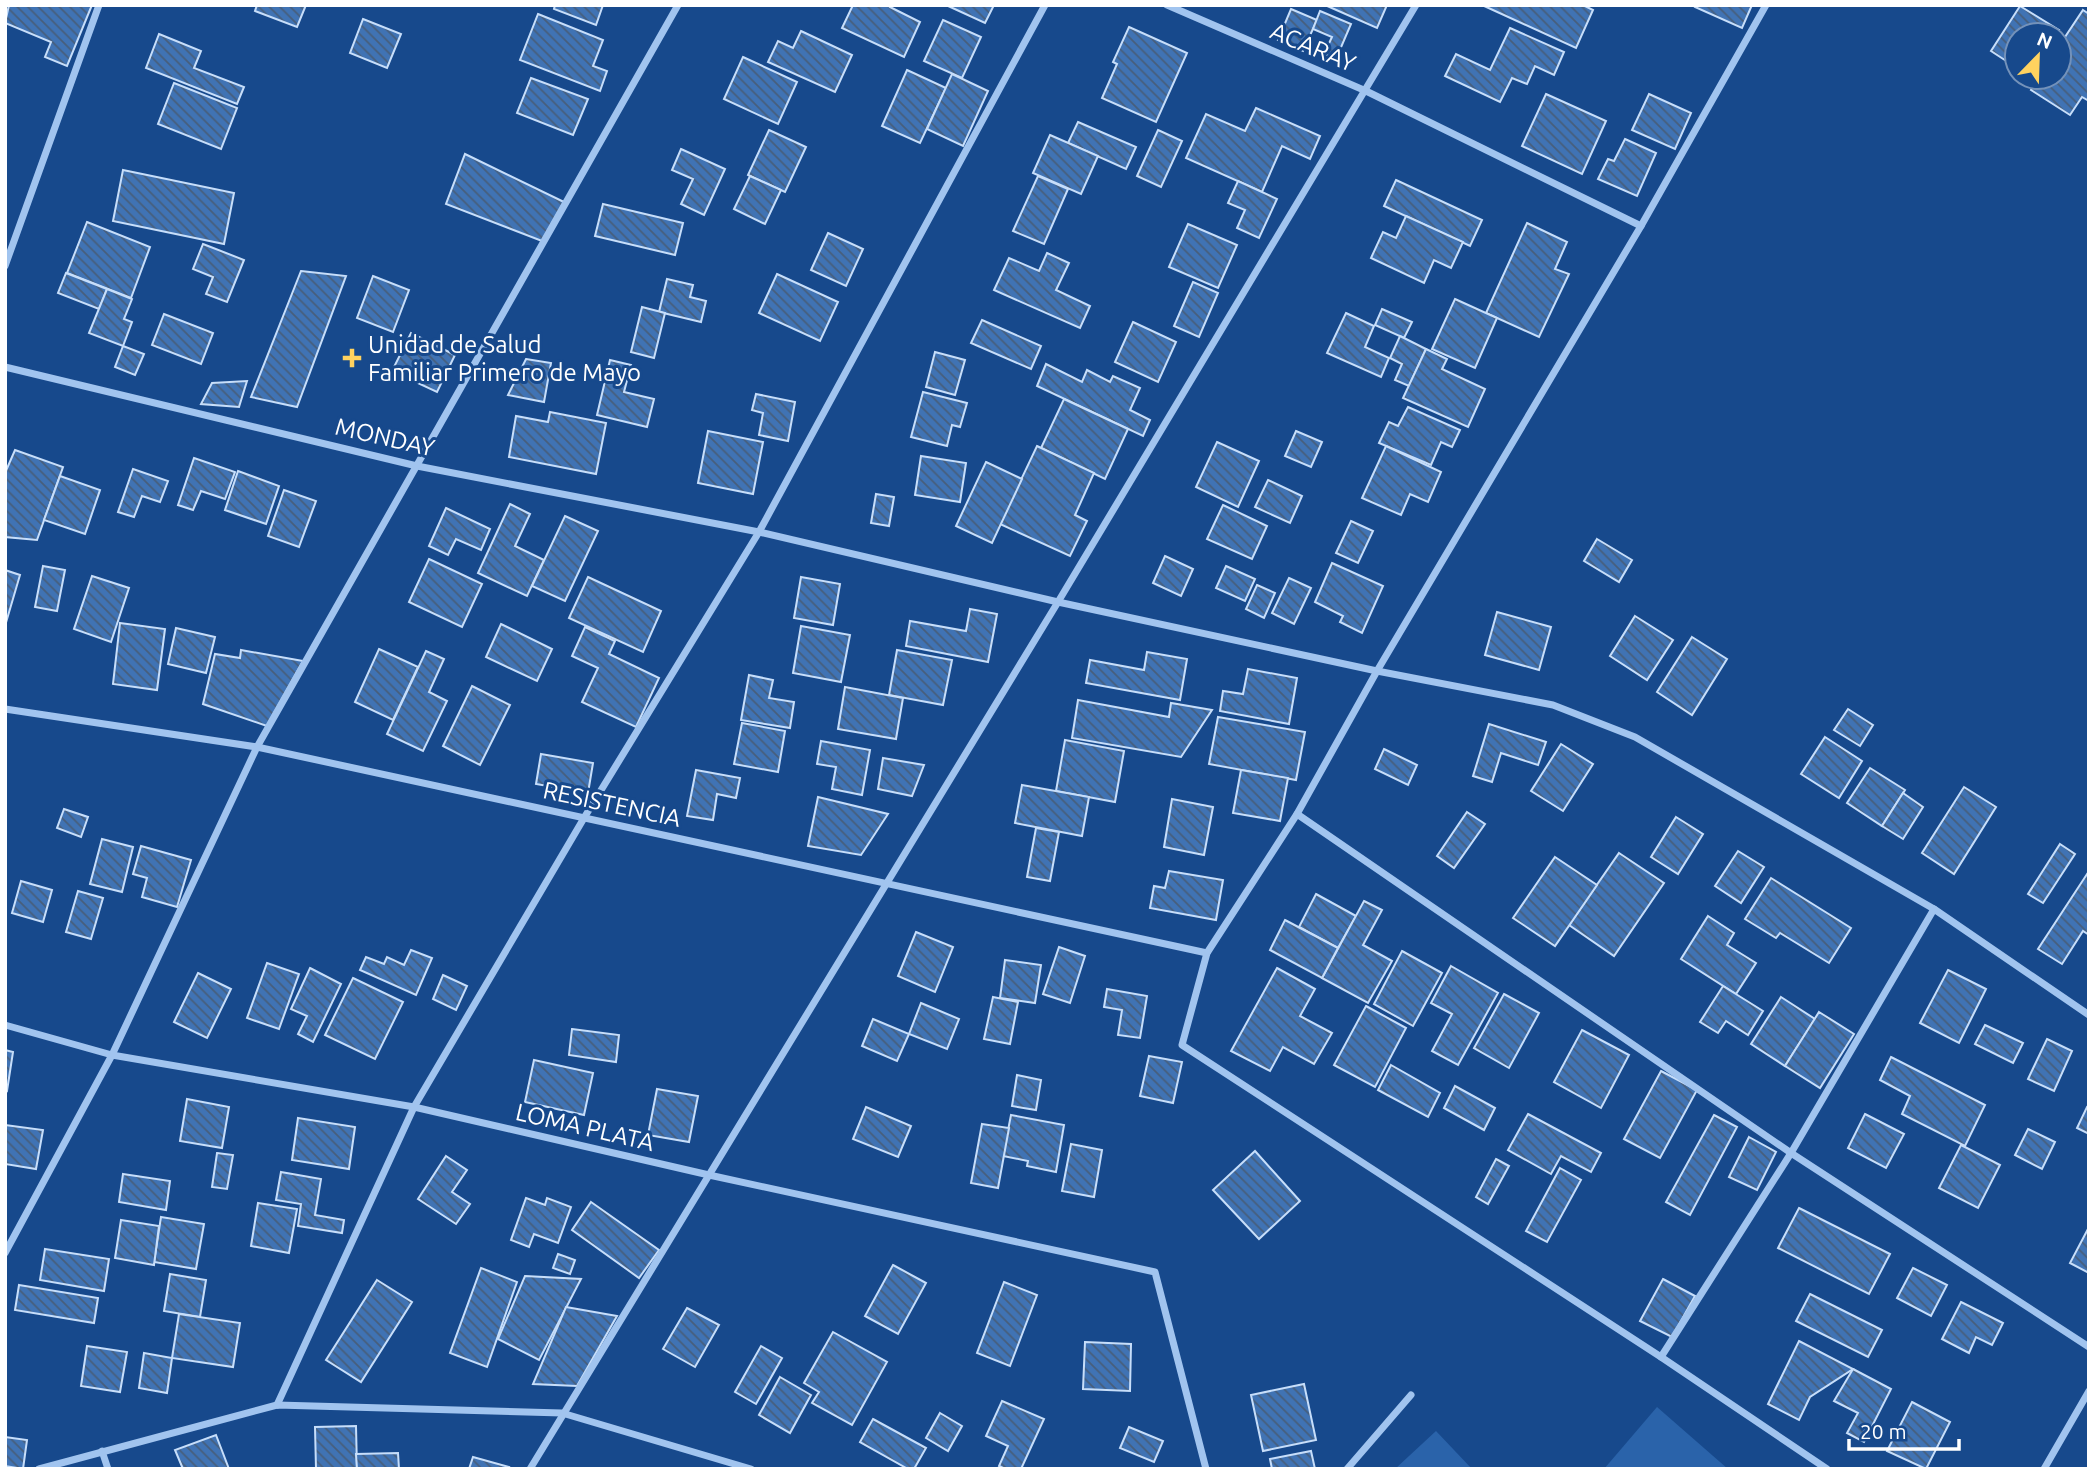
<svg xmlns="http://www.w3.org/2000/svg" width="2094" height="1474" font-family="Ubuntu,sans-serif">
	<style>
		.park { fill: #2a63aa }
		.building { fill: url(#building-back-hatch); stroke: #c7defa; stroke-width: 2 }
		.lines { fill: none; stroke-linecap: round; stroke-linejoin: round }
		.street { stroke: #a1c4ef; stroke-width: 7 }
		.poi-dot { fill: #ffd25f; stroke: #17498c; stroke-width: 2.5 }
		.labels { text-anchor: middle; dominant-baseline: central; stroke-width: 6; stroke-linejoin: round; paint-order: stroke }
		.street-label { font-size: 24px; fill: #fff; stroke: #17498c }
		.poi-label { font-size: 24px; fill: #fff; stroke: #17498c; text-anchor: start }
	</style>
	<defs>
		<pattern id="building-back-hatch" width="6" height="6" patternUnits="userSpaceOnUse" patternTransform="scale(1.75)"><rect width="6" height="6" fill="#4073b4"/><path d="M-1 5l2 2M0 0l6 6M5-1l2 2" fill="none" stroke="#475e7b"/></pattern>
	</defs>
	<rect width="100%" height="100%" fill="#17498c"/>
	<g class="park">
		<polygon points="1657,1407 1728,1469 1604,1469"/>
		<polygon points="1436,1431 1472,1469 1395,1469"/>
	</g>
	<g class="building">
		<polygon points="9,5 92,5 67,66 45,57 51,42 5,23"/>
		<polygon points="257,5 306,5 297,27 255,11"/>
		<polygon points="555,5 603,5 596,25 554,9"/>
		<polygon points="853,5 891,5 890,7 920,22 904,57 842,28"/>
		<polygon points="946,5 994,5 985,23"/>
		<polygon points="1325,5 1387,5 1377,28"/>
		<polygon points="1482,5 1583,5 1593,10 1576,48"/>
		<polygon points="1696,5 1752,5 1742,28 1695,7"/>
		<polygon points="2020,6 2059,30 2056,35 2017,35 2017,68 1991,51"/>
		<polygon points="1291,9 1317,20 1303,51 1278,40"/>
		<polygon points="2083,10 2089,14 2089,101 2082,97 2070,115 2031,90 2039,77 2059,77 2059,46"/>
		<polygon points="1320,11 1351,24 1336,59 1324,54 1332,37 1313,29"/>
		<polygon points="538,14 603,40 593,66 607,71 600,91 520,60"/>
		<polygon points="363,19 401,34 387,68 350,53"/>
		<polygon points="943,20 981,37 962,78 924,61"/>
		<polygon points="1129,27 1187,53 1156,122 1102,98 1117,64 1113,62"/>
		<polygon points="1510,28 1564,52 1554,75 1535,66 1527,84 1512,78 1500,102 1445,76 1456,54 1490,70"/>
		<polygon points="801,31 852,55 835,92 768,62 778,41 793,48"/>
		<polygon points="159,34 201,51 194,68 244,87 237,104 146,68"/>
		<polygon points="743,57 797,82 778,124 724,99"/>
		<polygon points="907,70 946,88 920,143 882,126"/>
		<polygon points="952,74 988,91 963,146 927,129"/>
		<polygon points="531,78 588,99 573,135 517,113"/>
		<polygon points="174,83 237,108 221,149 158,124"/>
		<polygon points="1546,94 1606,121 1582,174 1522,146"/>
		<polygon points="1649,94 1691,113 1675,149 1632,130"/>
		<polygon points="1256,108 1320,136 1310,159 1282,146 1262,192 1186,158 1206,114 1245,131"/>
		<polygon points="1078,122 1136,147 1126,169 1068,143"/>
		<polygon points="769,130 806,147 785,192 748,175"/>
		<polygon points="1158,130 1182,141 1161,187 1137,176"/>
		<polygon points="1050,135 1098,156 1081,194 1033,173"/>
		<polygon points="1625,139 1656,153 1637,196 1598,179 1608,159 1614,161"/>
		<polygon points="681,149 725,169 704,215 681,204 693,179 672,170"/>
		<polygon points="465,154 564,202 542,241 446,204"/>
		<polygon points="123,170 234,193 224,244 113,221"/>
		<polygon points="750,176 781,190 765,224 734,209"/>
		<polygon points="1038,176 1068,189 1044,244 1013,231"/>
		<polygon points="1396,180 1482,220 1470,246 1384,206"/>
		<polygon points="1238,181 1277,199 1259,238 1237,228 1245,210 1228,203"/>
		<polygon points="603,204 683,223 675,255 595,236"/>
		<polygon points="1406,216 1463,242 1451,268 1434,260 1424,283 1371,258 1383,232 1396,238"/>
		<polygon points="87,222 150,247 131,298 67,273"/>
		<polygon points="1527,223 1567,242 1555,269 1569,274 1539,337 1486,313"/>
		<polygon points="1188,224 1237,245 1218,288 1169,267"/>
		<polygon points="828,233 863,249 846,286 811,270"/>
		<polygon points="203,244 244,260 227,302 206,294 213,277 193,269"/>
		<polygon points="1047,253 1069,263 1056,290 1090,306 1080,328 994,290 1009,258 1039,271"/>
		<polygon points="301,271 346,276 297,407 251,397"/>
		<polygon points="66,273 107,289 99,309 58,293"/>
		<polygon points="777,274 838,302 820,341 759,313"/>
		<polygon points="373,276 409,290 393,332 357,318"/>
		<polygon points="667,279 693,285 690,297 706,301 701,322 659,312"/>
		<polygon points="1193,282 1218,293 1199,337 1174,326"/>
		<polygon points="107,289 132,299 124,319 132,322 123,346 89,333"/>
		<polygon points="1455,299 1497,318 1475,368 1432,349"/>
		<polygon points="642,307 665,313 654,358 631,352"/>
		<polygon points="1382,309 1412,322 1404,338 1375,325"/>
		<polygon points="1346,313 1374,326 1365,347 1389,358 1381,377 1327,353"/>
		<polygon points="164,314 213,333 201,364 152,345"/>
		<polygon points="982,320 1041,346 1031,369 971,343"/>
		<polygon points="1133,322 1176,342 1158,382 1115,362"/>
		<polygon points="411,333 455,355 437,392 392,371"/>
		<polygon points="1400,336 1426,349 1409,386 1395,380 1402,364 1390,358"/>
		<polygon points="123,346 144,354 135,375 115,367"/>
		<polygon points="1426,349 1447,359 1442,369 1485,389 1468,427 1403,398"/>
		<polygon points="935,352 965,360 955,395 926,387"/>
		<polygon points="526,359 551,363 544,402 508,395"/>
		<polygon points="610,360 631,365 624,392 654,399 647,427 597,415"/>
		<polygon points="1046,364 1082,382 1087,370 1110,382 1113,376 1140,388 1130,410 1150,420 1143,436 1037,386"/>
		<polygon points="247,381 239,407 201,404 212,383"/>
		<polygon points="923,392 967,403 960,427 952,425 947,446 911,437"/>
		<polygon points="756,394 795,402 788,441 759,435 763,413 752,410"/>
		<polygon points="1064,399 1128,429 1105,479 1041,448"/>
		<polygon points="1408,407 1460,430 1452,447 1441,442 1431,465 1379,443 1389,422 1398,426"/>
		<polygon points="550,412 606,423 596,474 509,457 516,416 548,422"/>
		<polygon points="708,431 763,442 753,494 698,483"/>
		<polygon points="1296,431 1322,442 1311,467 1285,456"/>
		<polygon points="1217,442 1259,461 1238,507 1196,487"/>
		<polygon points="1037,446 1094,473 1075,515 1087,521 1070,556 1000,524"/>
		<polygon points="1386,446 1441,472 1428,502 1410,494 1401,515 1362,498"/>
		<polygon points="15,450 63,467 37,540 5,537 5,473"/>
		<polygon points="921,456 966,463 960,502 915,495"/>
		<polygon points="194,458 235,472 225,499 201,491 193,510 178,505"/>
		<polygon points="986,462 1022,479 992,543 956,526"/>
		<polygon points="133,469 168,481 160,502 142,496 134,517 118,512"/>
		<polygon points="238,471 279,486 266,524 225,510"/>
		<polygon points="60,476 100,490 85,534 44,520"/>
		<polygon points="1268,480 1302,496 1290,523 1255,507"/>
		<polygon points="284,490 316,501 299,547 268,536"/>
		<polygon points="876,494 894,497 889,526 871,523"/>
		<polygon points="510,504 530,514 515,546 544,560 527,596 478,573"/>
		<polygon points="1223,505 1267,526 1252,559 1207,539"/>
		<polygon points="446,508 490,529 481,550 456,539 448,555 429,546"/>
		<polygon points="565,516 598,531 565,601 532,586"/>
		<polygon points="1351,521 1373,531 1358,563 1336,553"/>
		<polygon points="1597,539 1632,560 1619,582 1584,561"/>
		<polygon points="1165,556 1193,569 1181,596 1153,583"/>
		<polygon points="429,559 482,584 462,627 409,602"/>
		<polygon points="1332,563 1383,586 1362,633 1340,622 1343,616 1315,602"/>
		<polygon points="43,566 65,570 57,611 35,607"/>
		<polygon points="1226,566 1255,579 1245,601 1216,588"/>
		<polygon points="5,570 20,575 5,626"/>
		<polygon points="92,576 129,588 111,642 74,629"/>
		<polygon points="588,577 661,611 643,652 569,618"/>
		<polygon points="801,577 840,584 833,625 794,618"/>
		<polygon points="1289,578 1311,588 1294,624 1272,613"/>
		<polygon points="1257,585 1275,593 1264,618 1246,609"/>
		<polygon points="970,609 997,614 988,662 906,646 910,621 966,631"/>
		<polygon points="1497,612 1551,627 1539,670 1485,655"/>
		<polygon points="1635,616 1673,640 1647,680 1610,656"/>
		<polygon points="120,623 165,629 157,690 113,684"/>
		<polygon points="501,624 552,649 537,681 486,657"/>
		<polygon points="801,626 850,635 841,682 793,673"/>
		<polygon points="585,627 615,641 609,654 659,678 636,727 582,702 598,668 572,656"/>
		<polygon points="176,628 215,637 206,673 168,664"/>
		<polygon points="1692,637 1727,659 1692,715 1657,692"/>
		<polygon points="379,649 418,667 393,720 355,702"/>
		<polygon points="241,650 303,661 267,726 203,704 215,654 240,658"/>
		<polygon points="897,650 952,660 943,705 889,695"/>
		<polygon points="426,651 444,659 429,692 447,701 423,751 387,734"/>
		<polygon points="1147,652 1187,659 1180,700 1086,683 1090,660 1144,670"/>
		<polygon points="1248,669 1297,678 1289,724 1220,711 1223,691 1243,694"/>
		<polygon points="749,675 773,680 769,698 794,702 790,728 741,720"/>
		<polygon points="472,686 510,705 480,765 443,746"/>
		<polygon points="845,687 903,698 896,739 838,729"/>
		<polygon points="1078,700 1169,717 1171,703 1212,710 1181,757 1072,738"/>
		<polygon points="1848,709 1873,725 1860,746 1834,730"/>
		<polygon points="1218,717 1305,732 1296,780 1209,764"/>
		<polygon points="742,723 785,731 778,772 734,764"/>
		<polygon points="1489,724 1546,742 1538,765 1501,753 1492,782 1473,776"/>
		<polygon points="1825,737 1862,761 1839,798 1801,774"/>
		<polygon points="1065,740 1124,751 1115,802 1056,791"/>
		<polygon points="821,741 870,750 862,795 832,789 836,767 817,764"/>
		<polygon points="1561,744 1593,764 1563,811 1531,791"/>
		<polygon points="1384,749 1417,765 1408,785 1375,769"/>
		<polygon points="541,754 593,763 588,793 536,784"/>
		<polygon points="883,758 924,765 912,796 878,789"/>
		<polygon points="1870,768 1905,790 1882,826 1847,803"/>
		<polygon points="696,770 740,778 736,798 717,794 713,820 687,816"/>
		<polygon points="1241,770 1288,778 1280,821 1233,813"/>
		<polygon points="1022,785 1089,797 1082,836 1015,823"/>
		<polygon points="1964,787 1996,807 1954,874 1922,853"/>
		<polygon points="1903,793 1923,807 1903,839 1882,826"/>
		<polygon points="818,797 888,814 861,855 808,846"/>
		<polygon points="1172,799 1213,807 1204,855 1164,847"/>
		<polygon points="64,809 88,817 81,837 57,828"/>
		<polygon points="1467,812 1485,824 1454,868 1437,856"/>
		<polygon points="1676,817 1703,834 1678,874 1651,857"/>
		<polygon points="1036,828 1059,832 1050,881 1027,877"/>
		<polygon points="102,839 133,847 122,892 90,884"/>
		<polygon points="2060,844 2075,854 2043,903 2028,894"/>
		<polygon points="141,846 191,860 177,907 142,897 147,878 133,874"/>
		<polygon points="1738,851 1764,867 1741,903 1715,886"/>
		<polygon points="1619,853 1664,883 1614,956 1569,925"/>
		<polygon points="1555,857 1597,885 1555,946 1513,918"/>
		<polygon points="1169,871 1223,880 1216,920 1150,908 1154,886 1165,888"/>
		<polygon points="2089,871 2089,935 2083,931 2062,964 2038,949"/>
		<polygon points="1771,878 1851,928 1829,963 1780,933 1776,938 1745,919"/>
		<polygon points="21,881 52,890 43,922 12,913"/>
		<polygon points="78,891 103,898 91,939 66,932"/>
		<polygon points="1316,894 1356,916 1338,948 1299,927"/>
		<polygon points="1364,901 1382,910 1363,945 1392,961 1368,1003 1322,978"/>
		<polygon points="1708,916 1734,933 1727,945 1756,963 1736,994 1681,959"/>
		<polygon points="1285,920 1338,948 1322,978 1270,950"/>
		<polygon points="916,932 953,947 935,992 898,976"/>
		<polygon points="1059,947 1085,956 1070,1003 1043,994"/>
		<polygon points="411,950 432,958 416,995 360,970 366,957 384,964 387,957 404,965"/>
		<polygon points="1402,951 1442,973 1413,1026 1374,1004"/>
		<polygon points="1005,960 1041,965 1035,1003 1000,998"/>
		<polygon points="267,963 299,974 279,1029 247,1018"/>
		<polygon points="1451,966 1498,993 1458,1065 1432,1051 1452,1014 1431,1003"/>
		<polygon points="310,968 341,984 313,1042 298,1034 307,1016 291,1009"/>
		<polygon points="1277,968 1315,989 1300,1016 1332,1033 1314,1064 1283,1047 1270,1071 1231,1051"/>
		<polygon points="1948,970 1986,989 1959,1043 1920,1023"/>
		<polygon points="198,973 231,989 207,1038 174,1022"/>
		<polygon points="443,975 467,986 456,1010 433,999"/>
		<polygon points="353,978 403,1002 375,1059 325,1035"/>
		<polygon points="1723,986 1763,1011 1748,1035 1726,1021 1718,1033 1700,1022"/>
		<polygon points="1107,989 1147,996 1140,1038 1118,1035 1122,1010 1104,1007"/>
		<polygon points="1504,994 1539,1013 1509,1068 1474,1048"/>
		<polygon points="993,997 1018,1002 1010,1044 984,1039"/>
		<polygon points="1781,997 1815,1019 1785,1066 1751,1044"/>
		<polygon points="921,1003 959,1019 947,1049 909,1034"/>
		<polygon points="1366,1006 1406,1028 1375,1087 1334,1065"/>
		<polygon points="1819,1012 1854,1034 1820,1088 1785,1066"/>
		<polygon points="873,1019 909,1034 897,1061 862,1046"/>
		<polygon points="1985,1025 2023,1043 2013,1063 1975,1044"/>
		<polygon points="572,1029 619,1035 616,1062 569,1055"/>
		<polygon points="1582,1030 1629,1055 1601,1108 1554,1082"/>
		<polygon points="2047,1039 2072,1051 2054,1091 2028,1079"/>
		<polygon points="5,1050 13,1052 7,1091 5,1090"/>
		<polygon points="1149,1056 1182,1062 1173,1103 1140,1096"/>
		<polygon points="1891,1057 1985,1105 1965,1146 1902,1114 1910,1096 1880,1080"/>
		<polygon points="534,1060 593,1073 584,1115 525,1102"/>
		<polygon points="1391,1065 1440,1093 1428,1117 1378,1090"/>
		<polygon points="1661,1071 1697,1090 1660,1158 1624,1139"/>
		<polygon points="1017,1075 1041,1080 1036,1110 1012,1106"/>
		<polygon points="1455,1086 1495,1108 1484,1130 1444,1108"/>
		<polygon points="657,1089 698,1096 689,1142 648,1135"/>
		<polygon points="187,1099 229,1107 222,1148 180,1141"/>
		<polygon points="866,1107 911,1126 898,1157 853,1139"/>
		<polygon points="2087,1107 2089,1108 2089,1134 2077,1128"/>
		<polygon points="1528,1114 1601,1153 1591,1172 1561,1156 1551,1174 1508,1150"/>
		<polygon points="1865,1114 1904,1134 1886,1168 1848,1148"/>
		<polygon points="1011,1115 1064,1125 1056,1172 1027,1166 1028,1161 1003,1156"/>
		<polygon points="1714,1115 1737,1127 1690,1215 1666,1202"/>
		<polygon points="298,1118 355,1127 349,1169 292,1160"/>
		<polygon points="982,1124 1009,1128 998,1188 971,1183"/>
		<polygon points="5,1125 43,1130 36,1169 5,1164"/>
		<polygon points="2028,1129 2055,1142 2042,1169 2015,1155"/>
		<polygon points="1749,1137 1776,1152 1757,1190 1729,1177"/>
		<polygon points="1071,1144 1102,1150 1094,1197 1062,1191"/>
		<polygon points="1961,1145 2000,1165 1978,1208 1939,1188"/>
		<polygon points="1255,1151 1300,1201 1259,1239 1213,1190"/>
		<polygon points="217,1153 233,1155 227,1189 212,1187"/>
		<polygon points="446,1156 467,1170 452,1192 470,1204 456,1224 418,1199"/>
		<polygon points="1496,1159 1509,1166 1488,1204 1476,1197"/>
		<polygon points="1560,1168 1581,1180 1547,1242 1526,1231"/>
		<polygon points="281,1172 321,1179 315,1215 344,1220 342,1233 298,1226 301,1204 276,1200"/>
		<polygon points="123,1174 170,1181 166,1210 119,1202"/>
		<polygon points="526,1198 545,1205 547,1198 571,1207 558,1243 534,1234 529,1247 511,1240"/>
		<polygon points="591,1202 659,1250 639,1278 572,1230"/>
		<polygon points="258,1203 297,1209 289,1253 251,1246"/>
		<polygon points="1799,1208 1890,1254 1869,1294 1778,1248"/>
		<polygon points="161,1217 204,1224 196,1269 154,1262"/>
		<polygon points="121,1220 159,1226 154,1265 115,1258"/>
		<polygon points="2089,1227 2089,1273 2070,1263"/>
		<polygon points="45,1249 109,1259 104,1291 40,1280"/>
		<polygon points="558,1254 575,1260 570,1274 553,1268"/>
		<polygon points="893,1265 926,1283 898,1334 865,1316"/>
		<polygon points="481,1268 517,1282 487,1367 450,1353"/>
		<polygon points="1913,1268 1947,1285 1931,1316 1897,1298"/>
		<polygon points="170,1274 206,1280 200,1317 164,1311"/>
		<polygon points="525,1276 581,1279 539,1360 498,1339"/>
		<polygon points="1663,1279 1695,1296 1672,1337 1640,1321"/>
		<polygon points="377,1280 412,1302 361,1382 326,1360"/>
		<polygon points="1004,1282 1037,1295 1010,1366 977,1353"/>
		<polygon points="19,1285 98,1298 94,1323 15,1310"/>
		<polygon points="1810,1294 1882,1330 1868,1357 1796,1321"/>
		<polygon points="1961,1302 2003,1323 1992,1345 1976,1337 1969,1353 1942,1339"/>
		<polygon points="566,1307 617,1316 577,1386 533,1384"/>
		<polygon points="687,1308 719,1325 695,1367 663,1349"/>
		<polygon points="179,1314 240,1323 233,1367 172,1358"/>
		<polygon points="833,1332 887,1362 852,1425 812,1403 819,1392 804,1383"/>
		<polygon points="1799,1341 1853,1369 1810,1397 1799,1420 1768,1404"/>
		<polygon points="1085,1342 1131,1344 1130,1391 1083,1389"/>
		<polygon points="87,1346 127,1352 120,1392 81,1386"/>
		<polygon points="761,1346 782,1358 756,1404 735,1392"/>
		<polygon points="144,1353 172,1358 167,1393 139,1388"/>
		<polygon points="1853,1369 1891,1389 1864,1442 1847,1433 1858,1413 1834,1401"/>
		<polygon points="780,1377 811,1395 790,1433 759,1415"/>
		<polygon points="1304,1384 1316,1440 1263,1451 1251,1395"/>
		<polygon points="1002,1401 1044,1419 1021,1469 1005,1469 999,1466 1008,1446 986,1436"/>
		<polygon points="1912,1402 1950,1422 1926,1469 1887,1451"/>
		<polygon points="940,1413 962,1426 948,1451 926,1438"/>
		<polygon points="873,1419 926,1448 914,1469 908,1469 860,1442"/>
		<polygon points="356,1426 357,1469 316,1469 315,1427"/>
		<polygon points="1129,1427 1163,1441 1154,1462 1120,1448"/>
		<polygon points="216,1435 229,1469 183,1469 175,1450"/>
		<polygon points="5,1437 27,1440 23,1469 5,1466"/>
		<polygon points="1311,1451 1315,1469 1272,1469 1270,1459"/>
		<polygon points="398,1453 399,1469 357,1469 356,1454"/>
		<polygon points="473,1457 509,1467 508,1469 469,1469"/>
	</g>
	<g class="lines">
		<g class="street">
			<polyline points="1167,5 1366,91 1641,226"/>
			<polyline points="1766,5 1641,226 1377,671 1297,814 1207,953 1182,1045 1661,1357 1827,1469"/>
			<polyline points="5,266 99,5"/>
			<polyline points="5,367 417,466 759,532 1058,602 1377,671 1553,705 1635,737 1934,909 2089,1015"/>
			<polyline points="5,709 257,747 1207,953"/>
			<polyline points="1297,814 1791,1153 2089,1347"/>
			<polyline points="5,1025 112,1055 414,1107 709,1175 1155,1272 1206,1469"/>
			<polyline points="5,1253 112,1055 257,747 678,5"/>
			<polyline points="1661,1357 1791,1153 1934,909"/>
			<polyline points="277,1405 414,1107 584,818 759,532 1045,5"/>
			<polyline points="102,1451 108,1469"/>
			<polyline points="39,1469 277,1405 562,1413 751,1469"/>
			<polyline points="530,1469 1058,602 1416,5"/>
			<polyline points="1347,1469 1411,1395"/>
			<polyline points="2044,1469 2089,1391"/>
		</g>
	</g>
	<path class="poi-dot" d="M348.5 347.5h7v7h7v7h-7v7h-7v-7h-7v-7h7z"/>
	<g class="labels">
		<g class="street-label">
			<text transform="translate(1313 47) rotate(23)">ACARAY</text>
			<text transform="translate(385 437) rotate(13)">MONDAY</text>
			<text transform="translate(612 804) rotate(12)">RESISTENCIA</text>
			<text transform="translate(585 1127) rotate(13)">LOMA PLATA</text>
		</g>
		<g class="poi-label">
			<text x="368" y="344">Unidad de Salud<tspan x="368" dy="28">Familiar Primero de Mayo</tspan></text>
		</g>
	</g>
	<rect width="2094" height="1474" fill="none" stroke="#ffffff" stroke-width="14"/>
	<g transform="translate(2038 56) rotate(23)"><circle r="33" fill="#17498c" stroke="#7492ba" stroke-width="2"/>
	<path d="M0-5L12 26L0 18L-12 26Z" fill="#ffd25f"/>
	<text y="-10" font-size="19" font-weight="bold" text-anchor="middle" fill="#ffffff">N</text>
	</g>
	<path d="M1849 1439v10h110v-10" fill="none" stroke="#ffffff" stroke-width="3.5"/>
	<text x="1860" y="1439" font-size="21" fill="#ffffff" stroke="#17498c" stroke-width="5" paint-order="stroke">20 m</text>
</svg>
